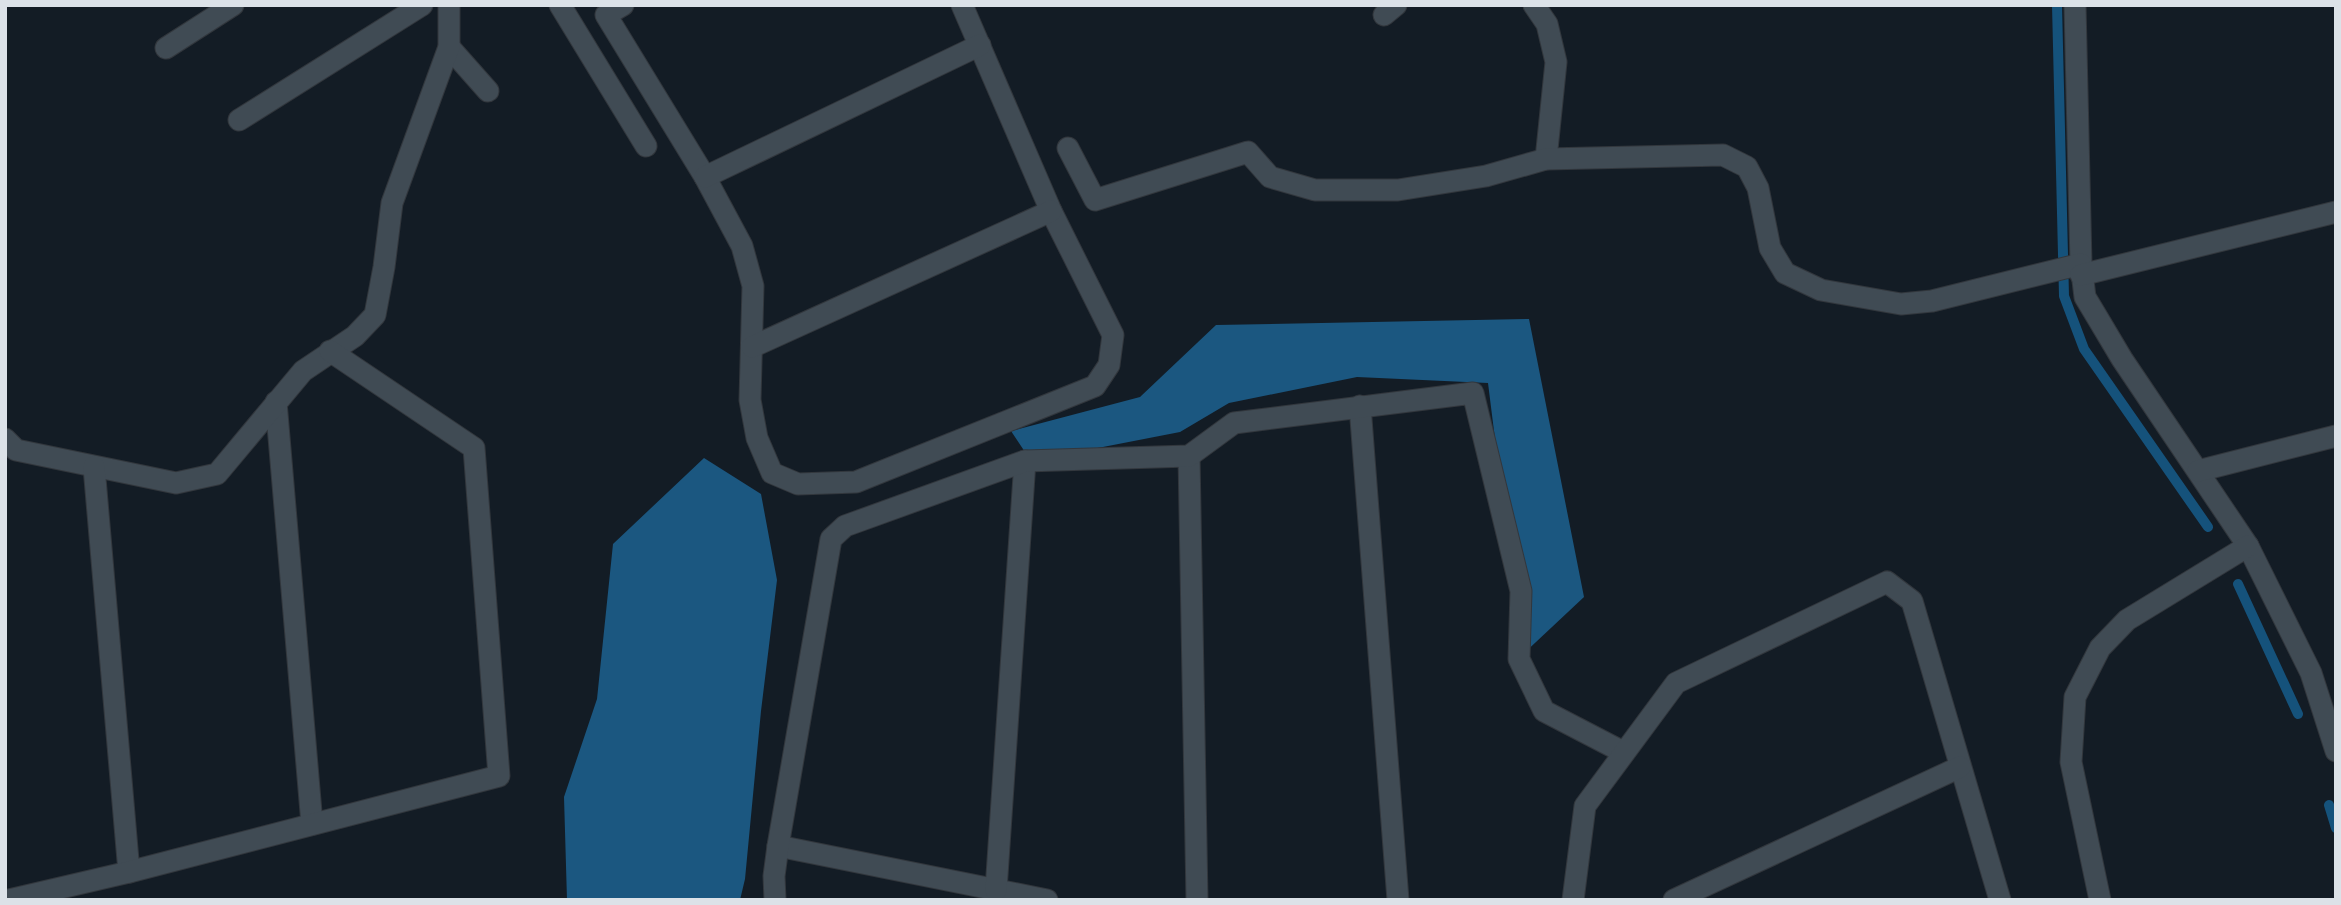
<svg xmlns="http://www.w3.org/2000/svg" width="2341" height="905" font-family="'Noto Sans',sans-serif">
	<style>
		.forest { fill: #1b5780 }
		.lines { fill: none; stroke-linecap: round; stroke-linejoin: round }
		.stream { stroke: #15527b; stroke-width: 10 }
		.street-casing { stroke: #32373d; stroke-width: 23 }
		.street { stroke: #404b54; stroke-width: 21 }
	</style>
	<rect width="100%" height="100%" fill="#131c25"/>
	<g class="forest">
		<polygon points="1529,319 1584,597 1522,655 1488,383 1357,377 1229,403 1180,432 1031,461 1011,431 1140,397 1216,325"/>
		<polygon points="704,458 761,494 777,580 761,711 745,879 740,900 567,900 564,797 597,699 613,544"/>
	</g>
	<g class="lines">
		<g class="stream">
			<polyline points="2057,5 2064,296 2084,349 2208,527"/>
			<polyline points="2238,584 2298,714"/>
			<polyline points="2329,805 2336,828"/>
		</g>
		<g class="street-casing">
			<g id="street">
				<polyline points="560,5 646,146"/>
				<polyline points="623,5 606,15 705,177 742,246 753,286 750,400 757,438 772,473 798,484 856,482 1095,386 1109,365 1113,335 1051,211 962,5"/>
				<polyline points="1534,5 1547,24 1556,62 1546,159"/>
				<polyline points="2075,5 2081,264 2085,297 2097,317 2122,359 2248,546 2311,673 2336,751"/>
				<polyline points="1384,15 1396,5"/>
				<polyline points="449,47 488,91"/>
				<polyline points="166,48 233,5"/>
				<polyline points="239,120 422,5"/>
				<polyline points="1068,148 1095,200 1248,152 1270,177 1315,190 1398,190 1486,176 1546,159 1723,155 1747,167 1758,188 1770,248 1785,273 1821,290 1901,304 1932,301 2081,264"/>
				<polyline points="705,177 980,45"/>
				<polyline points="2081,275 2336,212"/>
				<polyline points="752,347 1051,211"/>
				<polyline points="276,402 312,824"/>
				<polyline points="1360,406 1398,900"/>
				<polyline points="5,439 16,450 176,483 217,474 303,371 355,336 375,315 384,267 392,203 449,47 449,5"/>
				<polyline points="1189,456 1197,900"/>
				<polyline points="94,467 129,872"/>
				<polyline points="2198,471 2336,436"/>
				<polyline points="778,846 1047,900"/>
				<polyline points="996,890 1025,461"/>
				<polyline points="9,900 129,872 499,776 474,448 330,351"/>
				<polyline points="775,900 774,876 778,846 831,539 845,526 1025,461 1189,456 1234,423 1473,393 1521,591 1519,659 1544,711 1623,752"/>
				<polyline points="1573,900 1585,806 1676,683 1887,582 1912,601 2000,900"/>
				<polyline points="1674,900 1960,767"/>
				<polyline points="2100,900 2071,762 2075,697 2100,648 2127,620 2248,546"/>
			</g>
		</g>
		<use href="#street" class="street"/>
	</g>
	<rect width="2341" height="905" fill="none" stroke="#dce2e8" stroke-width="14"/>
</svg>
